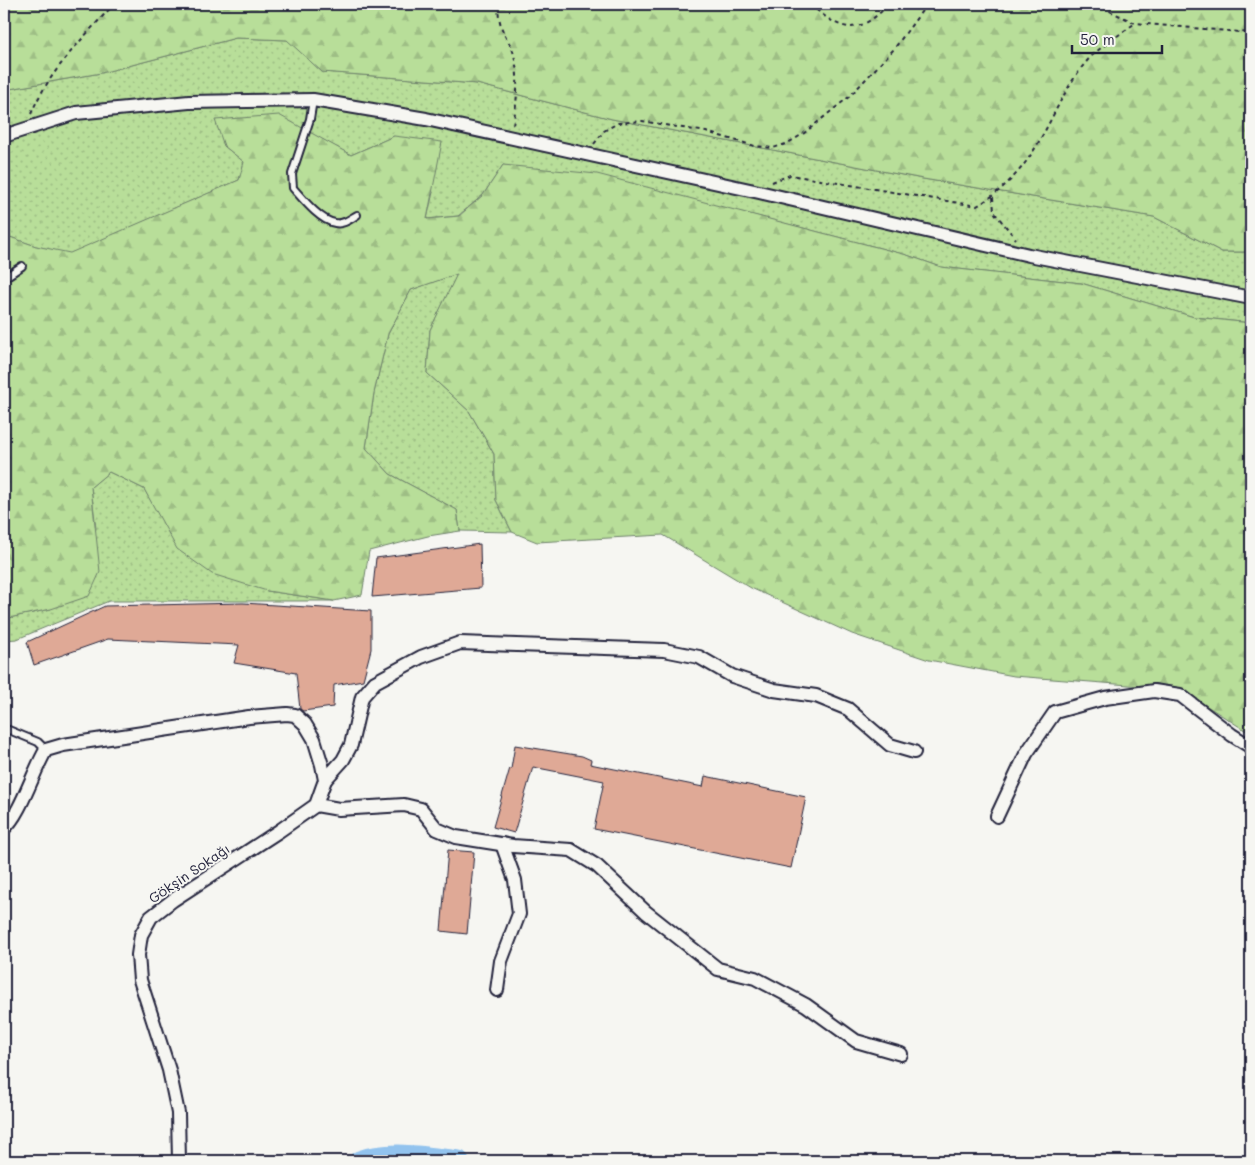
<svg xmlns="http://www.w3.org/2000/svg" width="1255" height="1165" font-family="Mali,sans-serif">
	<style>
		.grass { fill: url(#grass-dots); stroke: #6d806a }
		.forest { fill: url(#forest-firs); stroke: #6d806a }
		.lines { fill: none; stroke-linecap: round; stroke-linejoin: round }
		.river { stroke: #92c3ee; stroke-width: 21 }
		.building { fill: #dfa996; stroke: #22223b }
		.service-casing { stroke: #22223b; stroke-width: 10 }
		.minor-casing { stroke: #22223b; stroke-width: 16 }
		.path { stroke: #22223b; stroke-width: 2; stroke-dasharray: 4 4; stroke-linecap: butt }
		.service { stroke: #f6f6f2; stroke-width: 6 }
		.minor { stroke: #f6f6f2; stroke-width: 12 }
		.labels { text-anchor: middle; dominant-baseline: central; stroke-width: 4; stroke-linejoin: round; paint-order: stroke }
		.street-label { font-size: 14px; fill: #22223b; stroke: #f6f6f2 }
	</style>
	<defs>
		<pattern id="grass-dots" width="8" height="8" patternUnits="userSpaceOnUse" patternTransform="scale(1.25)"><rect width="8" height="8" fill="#b8de99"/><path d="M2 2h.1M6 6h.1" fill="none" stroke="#9ebe85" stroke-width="1.8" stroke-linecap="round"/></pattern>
		<pattern id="forest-firs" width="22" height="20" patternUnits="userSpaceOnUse" patternTransform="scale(1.25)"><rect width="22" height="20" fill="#b8de99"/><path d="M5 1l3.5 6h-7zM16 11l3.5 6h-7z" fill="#9ebe85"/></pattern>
	</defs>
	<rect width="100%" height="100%" fill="#f6f6f2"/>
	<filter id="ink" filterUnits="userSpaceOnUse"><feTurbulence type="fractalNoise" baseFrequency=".02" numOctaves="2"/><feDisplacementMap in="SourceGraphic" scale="10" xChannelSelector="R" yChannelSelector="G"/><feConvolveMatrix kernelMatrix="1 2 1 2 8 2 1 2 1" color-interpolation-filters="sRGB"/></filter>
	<g filter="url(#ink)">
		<g class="grass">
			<polygon points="236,38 288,40 322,72 477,84 612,119 923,179 1154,217 1222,252 1251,252 1251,323 1194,317 1081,283 941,267 907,255 745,213 503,165 483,195 458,216 427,219 433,192 394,136 351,155 323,140 224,146 244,162 239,180 70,254 36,246 4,235 4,90 101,73"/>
			<polygon points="458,273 430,330 427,373 469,411 494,454 496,500 512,532 460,531 457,510 390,474 366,448 374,393 388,334 411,290"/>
			<polygon points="109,472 144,489 158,513 267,591 334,601 109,601 17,639 4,640 4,619 51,609 96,529 91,487"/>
		</g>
		<g class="forest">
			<polygon points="4,4 1251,4 1251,252 1222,252 1154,217 923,179 612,119 477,84 322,72 287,40 236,38 101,73 4,90"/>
			<polygon points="279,115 351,155 394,136 442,142 427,219 459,216 483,195 503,165 597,174 907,255 941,267 1081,283 1194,317 1251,323 1251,734 1180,689 1014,676 929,660 852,634 751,588 663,535 537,542 512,532 496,500 494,454 469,411 427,373 430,330 457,274 411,290 388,334 374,393 366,448 390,474 457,510 460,531 428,536 369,551 362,595 334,601 267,591 212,574 177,549 144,489 109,472 91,487 100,572 89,596 51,609 4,619 4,235 36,246 70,253 239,180 244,162 224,146 215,120"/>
		</g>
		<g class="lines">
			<path class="river" d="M359 1161C389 1150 428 1157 459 1161"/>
		</g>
		<g class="building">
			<polygon points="480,544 481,588 372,597 376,558"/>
			<polygon points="243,603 371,611 371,649 363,680 334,685 333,707 303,711 300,709 296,673 234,663 239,645 108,639 34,665 27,642 105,606"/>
			<polygon points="515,745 582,756 591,760 590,764 703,787 705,776 806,797 791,868 594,829 604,781 533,767 514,833 493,827 510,768 511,769"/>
			<polygon points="448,850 474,852 467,934 441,931"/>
		</g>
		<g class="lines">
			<g class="service-casing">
				<g id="service">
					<path d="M313 100 310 119 292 174 293 188C302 198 320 221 335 223 343 225 350 219 357 215"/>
					<polyline points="4,278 22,266"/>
					<polyline points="4,728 38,742 46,750"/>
				</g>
			</g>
			<g class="minor-casing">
				<g id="minor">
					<polyline points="4,136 76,113 189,102 313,100 426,119 759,192 1029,255 1251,298"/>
					<polyline points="325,780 343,760 351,745 362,697 375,682 421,657 460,643 664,650 699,657 732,676 774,690 816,696 848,709 890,745 914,752"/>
					<polyline points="316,805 339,809 404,805 421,809 437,829 456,837 513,846 571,850 597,866 646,912 718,969 755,978 806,1005 856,1041 901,1054"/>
					<polyline points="997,816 1026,754 1055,712 1105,698 1154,691 1180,695 1232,735 1251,747"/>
					<path d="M4 828C20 816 34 769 46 750L63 745 249 717 287 714 295 715 305 724 314 739 322 765 325 780 316 805 279 831 173 900 151 917 141 935 138 955 140 980 169 1070 178 1113 179 1161"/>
					<polyline points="497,990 501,961 519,914 515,880 502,844"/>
				</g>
			</g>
			<g class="path">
				<path d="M498 4C498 14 500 25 504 34 507 40 511 45 513 51 520 76 517 101 513 125"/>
				<path d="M810 4C842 33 858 36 889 4"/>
				<polyline points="1095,4 1135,23 1251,33"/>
				<path d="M31 114C49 71 83 38 114 4"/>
				<polyline points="594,144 604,131 618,123 642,121 706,132 755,146 773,148 786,144 803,134 850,96 894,49 927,4"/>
				<path d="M772 182 790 175 977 206C999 193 1018 175 1032 153 1051 124 1063 89 1087 61 1098 48 1121 34 1135 23"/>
				<polyline points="993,197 994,212 1016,239"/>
			</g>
			<use href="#service" class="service"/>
			<use href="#minor" class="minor"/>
		</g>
	</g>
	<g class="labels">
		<g class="street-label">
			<text transform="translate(189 873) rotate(-34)">Gökşin Sokağı</text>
		</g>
	</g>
	<rect width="1255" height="1165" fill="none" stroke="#f6f6f2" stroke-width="20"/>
	<rect x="10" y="10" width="1235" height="1145" fill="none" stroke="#22223b" stroke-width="2" filter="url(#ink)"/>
	<path d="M1072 45v8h90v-8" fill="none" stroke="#22223b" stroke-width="2.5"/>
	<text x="1080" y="45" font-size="15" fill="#22223b" stroke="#f6f6f2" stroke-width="4" paint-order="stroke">50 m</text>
</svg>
